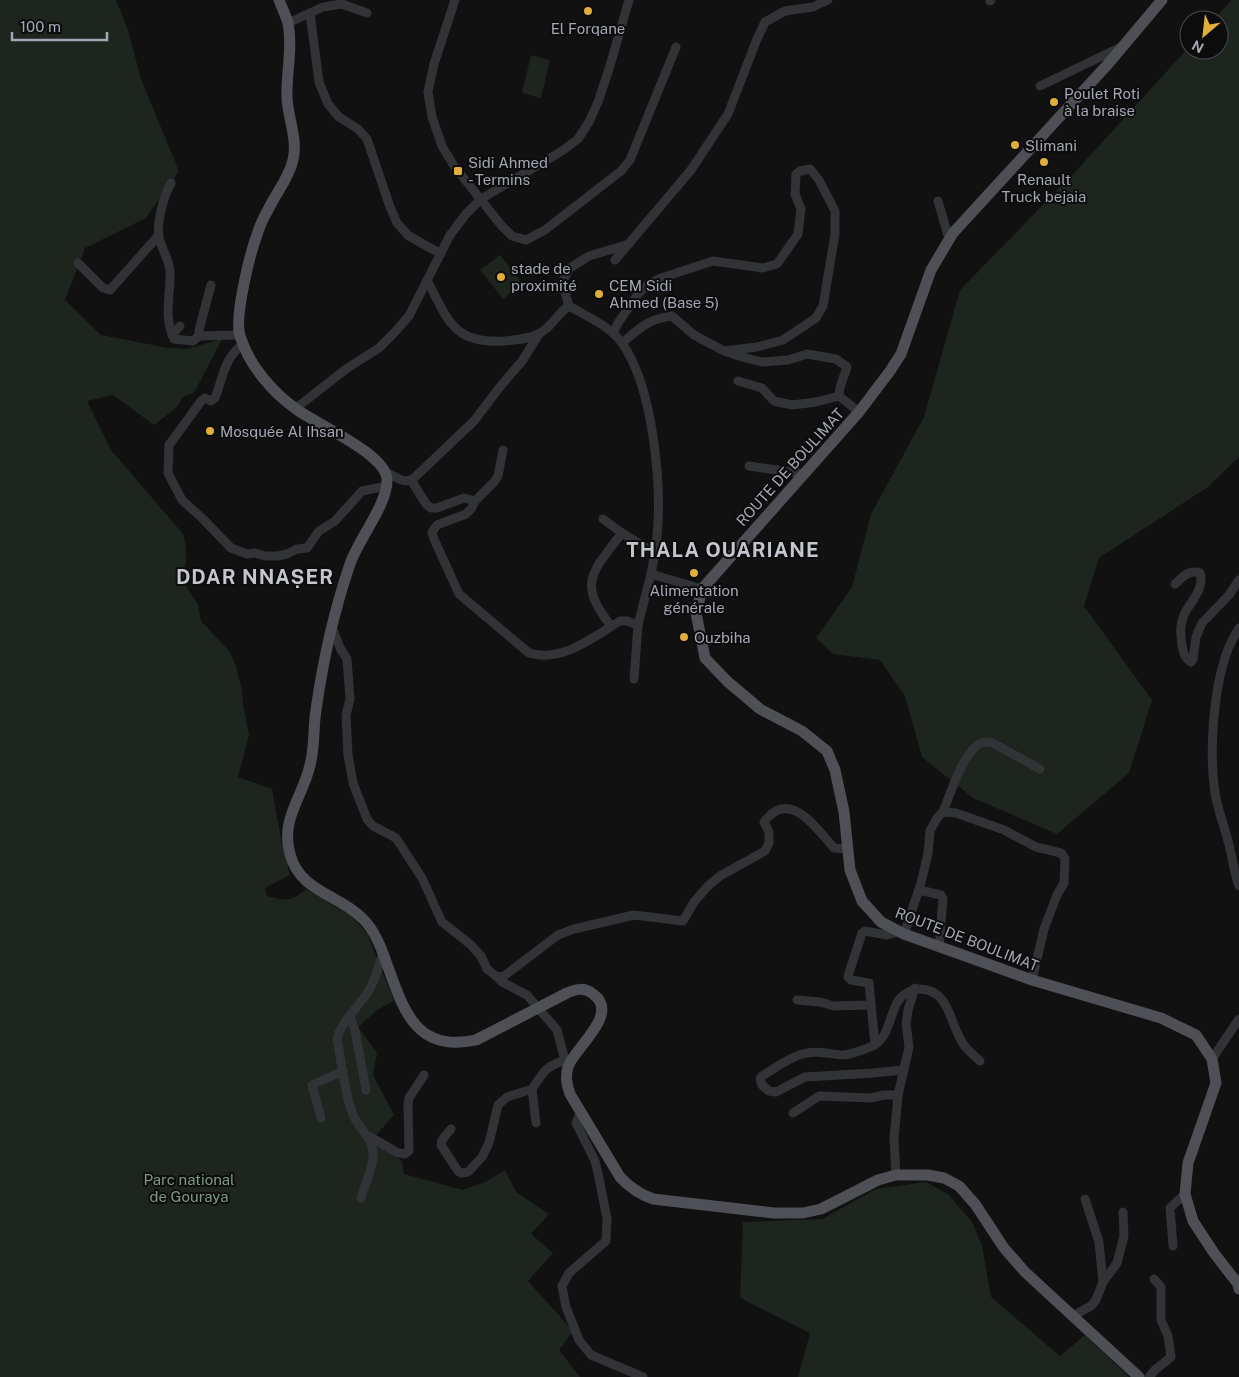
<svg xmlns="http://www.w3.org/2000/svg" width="1239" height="1377" font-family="'Public Sans',sans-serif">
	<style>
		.green { fill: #1e241e }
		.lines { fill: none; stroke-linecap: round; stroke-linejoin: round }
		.minor { stroke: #323337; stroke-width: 9 }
		.major { stroke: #4e5056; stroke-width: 11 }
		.poi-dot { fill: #e1af39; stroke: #0c0c0d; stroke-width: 2 }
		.labels { text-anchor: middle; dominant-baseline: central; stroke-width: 4; stroke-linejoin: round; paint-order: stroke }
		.poi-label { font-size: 15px; fill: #a3a7b2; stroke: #0c0c0d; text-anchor: start }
		.street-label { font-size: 15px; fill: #a3a7b2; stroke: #0c0c0d }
		.park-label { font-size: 15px; fill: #7c9b7f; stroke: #0c0c0d }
		.district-label { font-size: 20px; font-weight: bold; letter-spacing: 1px; fill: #c4c6ce; stroke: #0c0c0d }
	</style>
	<rect width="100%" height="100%" fill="#111112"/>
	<g class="green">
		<path d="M0 0H116L128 30 141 79 179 171 146 218 85 248 65 300 101 335 169 348 186 349 222 339 194 393 184 396 176 408 154 425 113 395 87 401 111 450 183 534C188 549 186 566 183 581L198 605 201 621 230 652 236 666 242 691 243 704 249 735 238 777 272 789 281 839 290 875 265 888 267 896C286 901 291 902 306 889L351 916 367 933 394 1001 377 1010 358 1027 377 1053 373 1075 394 1115 372 1140 402 1161 404 1174 463 1190 485 1182 505 1170 516 1192 549 1214 531 1234 553 1253 528 1281 573 1331 559 1350 580 1377H0Z"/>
		<polygon points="1232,0 1239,0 1239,457 1208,487 1099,558 1084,606 1152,700 1129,773 1057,834 973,798 922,757 905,696 880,660 833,654 816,638 852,587 871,514 924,417 960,290 1076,171 1189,47 1189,50 1219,50 1219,20 1213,20"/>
		<polygon points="531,55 550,60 541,98 522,93"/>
		<polygon points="500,255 523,284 503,299 480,270"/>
		<polygon points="926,1182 948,1194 972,1222 982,1246 991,1297 1060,1356 1085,1335 1129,1377 798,1377 810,1333 740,1298 743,1222 822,1219 876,1189"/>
	</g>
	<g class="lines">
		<g class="minor">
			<polyline points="455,0 434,64 428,92 432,117 442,146 454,166 501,225 512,236 526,240 545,230 621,171 630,160 676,47"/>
			<polyline points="990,1 991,0"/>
			<polyline points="310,13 319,82 328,104 339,117 358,129 367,139 390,207 397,223 409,236 441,254"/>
			<polyline points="288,23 323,7 342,4 367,13"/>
			<polyline points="1040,86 1121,47"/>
			<path d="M171 183C164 195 156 224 159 238 162 249 169 260 170 271 171 295 163 316 174 339L193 341 199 336 239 335"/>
			<polyline points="938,201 949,239"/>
			<path d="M629 244 589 256 570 268 562 282 569 306C586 316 610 326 622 343 653 387 662 484 657 536 656 549 653 562 651 574L702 589"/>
			<polyline points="615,260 691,170 728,114 757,39 765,22 785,11 813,7 828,0"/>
			<polyline points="78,263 103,288 110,290 159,235"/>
			<path d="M427 280C448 320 453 344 504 341 516 340 528 339 538 334 552 328 557 313 569 306"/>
			<polyline points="613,333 618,323 638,294 648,284 661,278 713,261 763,268 777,264 798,234 801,209 795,194 796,174 800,171 810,169 819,180 835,211 835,234 823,306 816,318 783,340 757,347 724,351"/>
			<polyline points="172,335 180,326"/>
			<polyline points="199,336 199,330 211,285"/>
			<path d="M622 343C640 328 648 319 672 316L694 335 724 351 742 357 762 362 788 360 807 354 836 359 847 367C844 378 839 385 839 396L859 412"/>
			<path d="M243 344C224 358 223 378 215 398L211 401 205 398 202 400 169 445 168 473 182 500 202 518 231 548 247 554 255 553 266 556H277L287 554 297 549 307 548 319 531 335 521 362 491 387 486"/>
			<polyline points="738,381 762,388 774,401 792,405 816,402 839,396"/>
			<polyline points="295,409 346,369 379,348 394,333 409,316 450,235 466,214 481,199 562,151 578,139 589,122 598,102 609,69 629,0"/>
			<path d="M503 450 498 476 494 482 475 501 471 509 466 514 437 525 432 532 434 539 459 594 529 653C562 663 593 637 620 621H627L638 625"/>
			<polyline points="749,466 804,474"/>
			<path d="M386 472C396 477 405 485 414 478L474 421 499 388 522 361 539 334"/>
			<polyline points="411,480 426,504 431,508 437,508 464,498 475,501"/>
			<polyline points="603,519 622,533 654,552"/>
			<path d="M1175 584C1183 577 1189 569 1200 573 1205 589 1190 602 1184 615 1179 626 1181 635 1182 646 1183 652 1185 659 1191 662L1193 659 1196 637 1202 623 1229 595 1239 580"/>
			<path d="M611 626C577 583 592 572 622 533"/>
			<path d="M332 627 340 648 347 659 350 699 346 715 348 755 353 783 367 819 373 826 396 838 422 878 442 922 471 945 481 956 487 969 497 977 504 976 558 935 574 929 634 915 683 921 694 902 708 886 720 876 765 851 769 843V832L764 822C789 787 817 829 834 848L848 849"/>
			<path d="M1239 628C1235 635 1230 643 1227 652 1213 691 1209 752 1215 793 1218 812 1226 830 1230 849 1233 861 1234 873 1239 886"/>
			<polyline points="634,679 638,625 651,574"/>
			<path d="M943 812C950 794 963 754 979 744 983 742 987 742 991 742L1040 769"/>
			<polyline points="919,890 941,895 943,899 939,947"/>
			<polyline points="904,934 921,883 928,853 930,831 937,818 943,812 956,813 1004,830 1036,847 1061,853 1065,859 1064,883 1057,895 1044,929 1032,980"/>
			<polyline points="497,977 502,982 527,995 557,1030 565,1060"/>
			<polyline points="797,1000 820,1002 834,1006 870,1005"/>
			<polyline points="350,1017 355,1030 366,1090"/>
			<polyline points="875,1045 869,983 851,980 848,977 849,973 862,933 865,931 887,935 899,932"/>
			<polyline points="1212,1059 1239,1019"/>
			<path d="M904 1070 873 1073 805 1077 776 1092 769 1091 762 1085 760 1079 762 1076C774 1069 788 1058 802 1054 817 1050 828 1054 843 1055 849 1055 870 1048 876 1044 889 1035 890 1014 898 1001 902 995 913 988 920 989 951 990 949 1025 964 1045 968 1051 975 1056 980 1061"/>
			<polyline points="532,1089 536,1123"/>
			<polyline points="581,1111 576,1123 595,1161 598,1173 607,1219 606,1241 569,1273 562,1286 566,1307 579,1340 591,1355 643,1377"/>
			<polyline points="793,1113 819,1096 871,1098 884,1095 898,1095"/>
			<polyline points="321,1118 312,1085 343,1071"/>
			<path d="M451 1129 442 1140 441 1145 458 1171 461 1173 468 1172 482 1157 489 1143 498 1105 507 1097 532 1089C545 1069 548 1064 571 1059"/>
			<polyline points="367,1135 398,1153 405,1154 409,1151 408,1105 409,1098 424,1075"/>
			<polyline points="895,1176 896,1175 894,1139 898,1095 909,1047 906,1024 908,1010 915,988"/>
			<path d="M361 1198C365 1185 372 1170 373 1157 375 1140 359 1129 353 1115 344 1092 342 1064 337 1039 340 1023 361 1004 369 990 376 979 379 965 383 953"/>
			<polyline points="1085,1199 1099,1242 1103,1282"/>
			<polyline points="1173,1246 1170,1208 1185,1194"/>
			<polyline points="1073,1316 1091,1306 1096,1300 1103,1282 1117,1263 1124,1236 1123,1212"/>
			<polyline points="1149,1377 1155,1370 1171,1357 1168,1336 1161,1320 1161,1287 1154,1279"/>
		</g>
		<g class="major">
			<path d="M279 0C282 8 286 16 288 23 293 48 286 74 287 98 288 118 298 140 293 160 289 178 276 193 268 210 264 217 260 225 258 232 250 253 234 317 240 336 249 365 272 392 296 409 316 424 386 454 387 479 388 504 359 538 350 564 334 611 323 660 316 710 313 728 315 747 310 765 303 797 280 819 290 854 300 892 338 894 362 918 373 928 379 942 384 956 402 1004 412 1054 476 1040L567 993C577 989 584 987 593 994 621 1014 574 1048 568 1067 565 1077 567 1085 570 1094L620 1177C630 1188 639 1194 653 1199L774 1213H803L821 1209 878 1180 896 1175H928L944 1178 959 1186 975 1204 1004 1248 1025 1272 1139 1377"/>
			<polyline points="1162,0 1108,64 953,233 931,270 901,354 890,371 859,412 702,589 696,613 705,658 727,681 760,709 802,731 827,751 835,770 844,812 850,870 862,901 881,922 904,934 1032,980 1161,1018 1196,1035 1212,1059 1216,1083 1188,1163 1185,1194 1193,1221 1214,1253 1238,1284 1239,1289"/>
		</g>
	</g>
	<g class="poi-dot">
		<circle cx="588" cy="11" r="5"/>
		<circle cx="1054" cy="102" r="5"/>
		<circle cx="1015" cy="145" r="5"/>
		<circle cx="1044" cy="162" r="5"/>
		<rect x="453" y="166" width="10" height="10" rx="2.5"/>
		<circle cx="501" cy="277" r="5"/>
		<circle cx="599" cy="294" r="5"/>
		<circle cx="210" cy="431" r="5"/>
		<circle cx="694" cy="573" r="5"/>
		<circle cx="684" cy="637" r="5"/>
	</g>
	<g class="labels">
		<g class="poi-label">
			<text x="588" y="28" text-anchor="middle">El Forqane</text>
			<text x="1064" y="93">Poulet Roti<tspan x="1064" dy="17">à la braise</tspan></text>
			<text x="1025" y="145">Slimani</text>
			<text x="468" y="162">Sidi Ahmed<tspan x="468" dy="17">- Termins</tspan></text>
			<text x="1044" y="179" text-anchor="middle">Renault<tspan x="1044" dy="17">Truck bejaia</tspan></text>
			<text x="511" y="268">stade de<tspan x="511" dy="17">proximité</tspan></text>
			<text x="609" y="285">CEM Sidi<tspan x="609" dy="17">Ahmed (Base 5)</tspan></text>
			<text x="220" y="431">Mosquée Al Ihsan</text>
			<text x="694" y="590" text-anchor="middle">Alimentation<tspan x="694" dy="17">générale</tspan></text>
			<text x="694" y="637">Ouzbiha</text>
		</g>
		<g class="street-label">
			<text transform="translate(790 467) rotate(-48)">ROUTE DE BOULIMAT</text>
			<text transform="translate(967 939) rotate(21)">ROUTE DE BOULIMAT</text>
		</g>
		<g class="park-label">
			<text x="189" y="1179">Parc national<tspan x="189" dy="17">de Gouraya</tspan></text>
		</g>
		<g class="district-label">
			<text x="723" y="550">THALA OUARIANE</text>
			<text x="255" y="577">DDAR NNAṢER</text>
		</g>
	</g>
	<g transform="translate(1204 35) rotate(208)"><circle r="24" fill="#0c0c0d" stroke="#484a4f"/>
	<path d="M0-4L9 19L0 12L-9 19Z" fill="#e1af39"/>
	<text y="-8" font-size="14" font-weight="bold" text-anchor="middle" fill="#a3a7b2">N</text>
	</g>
	<path d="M12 32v8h95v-8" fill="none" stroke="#a3a7b2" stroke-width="2.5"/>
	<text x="20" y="32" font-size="15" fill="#a3a7b2" stroke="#0c0c0d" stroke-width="4" paint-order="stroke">100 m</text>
</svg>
